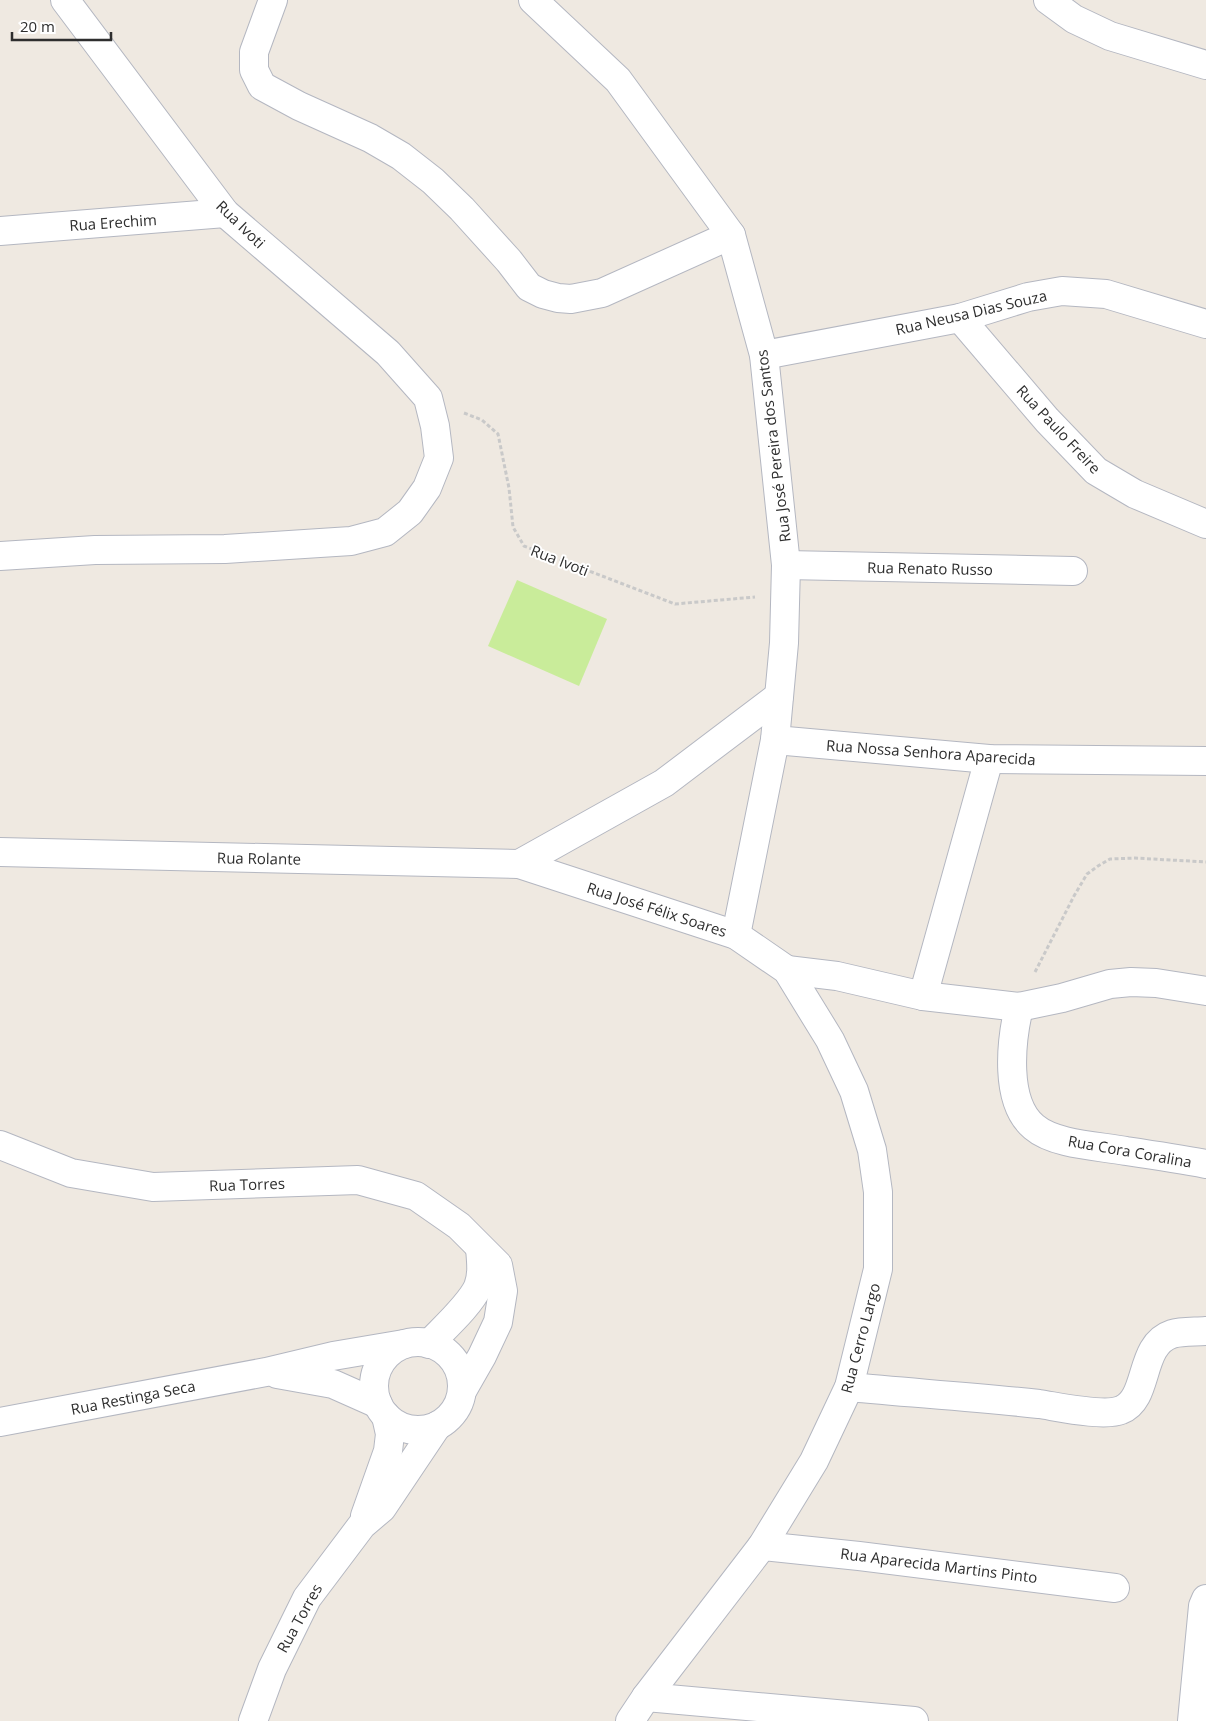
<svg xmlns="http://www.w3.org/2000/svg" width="1206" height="1721" font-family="'Open Sans',sans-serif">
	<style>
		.pitch { fill: #c9ec9a }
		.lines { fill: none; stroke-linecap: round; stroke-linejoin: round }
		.minor-casing { stroke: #b4b7c1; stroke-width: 30 }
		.path { stroke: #c9c9c9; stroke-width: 3; stroke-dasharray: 4 2.5; stroke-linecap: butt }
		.minor { stroke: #fff; stroke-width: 28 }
		.labels { text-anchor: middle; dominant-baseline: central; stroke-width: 4; stroke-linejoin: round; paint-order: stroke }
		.street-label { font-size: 15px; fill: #2e2e2e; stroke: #fff }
	</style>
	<rect width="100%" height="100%" fill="#efe9e1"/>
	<polygon class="pitch" points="517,580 607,619 579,686 488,646"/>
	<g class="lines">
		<g class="minor-casing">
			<g id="minor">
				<polyline points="273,0 254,52 254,70 262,86 299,106 370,138 401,156 433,181 462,209 509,261 529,287 543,294 558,298 571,299 602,293 731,235"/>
				<polyline points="533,0 618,80 731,235 764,355 786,565 784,643 775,740 736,935"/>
				<polyline points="1048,0 1074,19 1110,36 1206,65"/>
				<polyline points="0,231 225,213"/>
				<polyline points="960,318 1047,420 1096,471 1135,494 1206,524"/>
				<polyline points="764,355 960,318 1028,297 1062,291 1106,294 1206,324"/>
				<polyline points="0,556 95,550 225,549 351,541 385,532 410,512 427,488 439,458 435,426 428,398 388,353 225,213 65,0"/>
				<polyline points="786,565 1073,571"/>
				<polyline points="775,740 989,759 1206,761"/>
				<polyline points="0,852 519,864 736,935 787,970 830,1040 854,1091 872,1150 878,1192 878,1269 849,1387 814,1461 762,1546 646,1697 630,1721"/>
				<polyline points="519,864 664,783 779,696"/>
				<polyline points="787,970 837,976 923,996 1019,1007 1062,998 1110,984 1131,982 1156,983 1206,991"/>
				<polyline points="923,996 989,759"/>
				<path d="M1019 1007C1011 1041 1004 1102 1034 1127 1055 1145 1100 1146 1126 1151 1153 1155 1180 1159 1206 1164"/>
				<polyline points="0,1145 71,1173 153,1187 358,1180 416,1196 459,1226 498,1265 503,1291 498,1322 482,1356 462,1391"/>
				<circle cx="418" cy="1386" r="44"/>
				<path d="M429 1344C443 1329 470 1305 478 1287 483 1274 481 1261 480 1248"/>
				<polyline points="277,1374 333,1384 378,1404"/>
				<path d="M849 1387C912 1393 976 1397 1039 1404 1059 1407 1104 1417 1121 1410 1150 1399 1138 1345 1172 1334 1182 1331 1195 1332 1206 1331"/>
				<polyline points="0,1422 266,1372 333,1356 404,1344"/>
				<polyline points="365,1516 388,1451 390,1434 386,1416"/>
				<polyline points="762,1546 859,1556 1115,1588"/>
				<polyline points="646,1697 914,1721"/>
				<polyline points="253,1721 272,1669 307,1598 362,1525 382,1508 437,1426"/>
				<polyline points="1192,1721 1203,1606 1206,1599"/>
			</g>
		</g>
		<g class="path">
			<polyline points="464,413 482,420 498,434 509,488 513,527 524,546 675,604 755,597"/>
			<polyline points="1035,972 1074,896 1087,874 1098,866 1110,859 1135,858 1206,862"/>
		</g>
		<use href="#minor" class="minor"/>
	</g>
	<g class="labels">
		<g class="street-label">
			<text transform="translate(113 222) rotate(-4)">Rua Erechim</text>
			<text transform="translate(241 224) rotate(44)">Rua Ivoti</text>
			<text transform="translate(971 312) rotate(-13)">Rua Neusa Dias Souza</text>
			<text transform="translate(1059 429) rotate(47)">Rua Paulo Freire</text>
			<text transform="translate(773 446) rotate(-97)">Rua José Pereira dos Santos</text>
			<text transform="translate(560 560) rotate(21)">Rua Ivoti</text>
			<text transform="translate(930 568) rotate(1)">Rua Renato Russo</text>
			<text transform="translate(931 752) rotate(4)">Rua Nossa Senhora Aparecida</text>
			<text transform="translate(259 858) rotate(1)">Rua Rolante</text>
			<text transform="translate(657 909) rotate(18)">Rua José Félix Soares</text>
			<text transform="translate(1130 1151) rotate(10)">Rua Cora Coralina</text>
			<text transform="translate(247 1184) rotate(-2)">Rua Torres</text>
			<text transform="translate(860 1338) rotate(-75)">Rua Cerro Largo</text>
			<text transform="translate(133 1397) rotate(-11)">Rua Restinga Seca</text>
			<text transform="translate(939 1565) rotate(7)">Rua Aparecida Martins Pinto</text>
			<text transform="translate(299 1618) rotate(-61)">Rua Torres</text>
		</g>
	</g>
	<path d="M12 32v8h99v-8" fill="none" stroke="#2e2e2e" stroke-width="2.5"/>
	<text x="20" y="32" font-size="15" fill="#2e2e2e" stroke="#ffffff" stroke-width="4" paint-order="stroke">20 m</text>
</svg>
